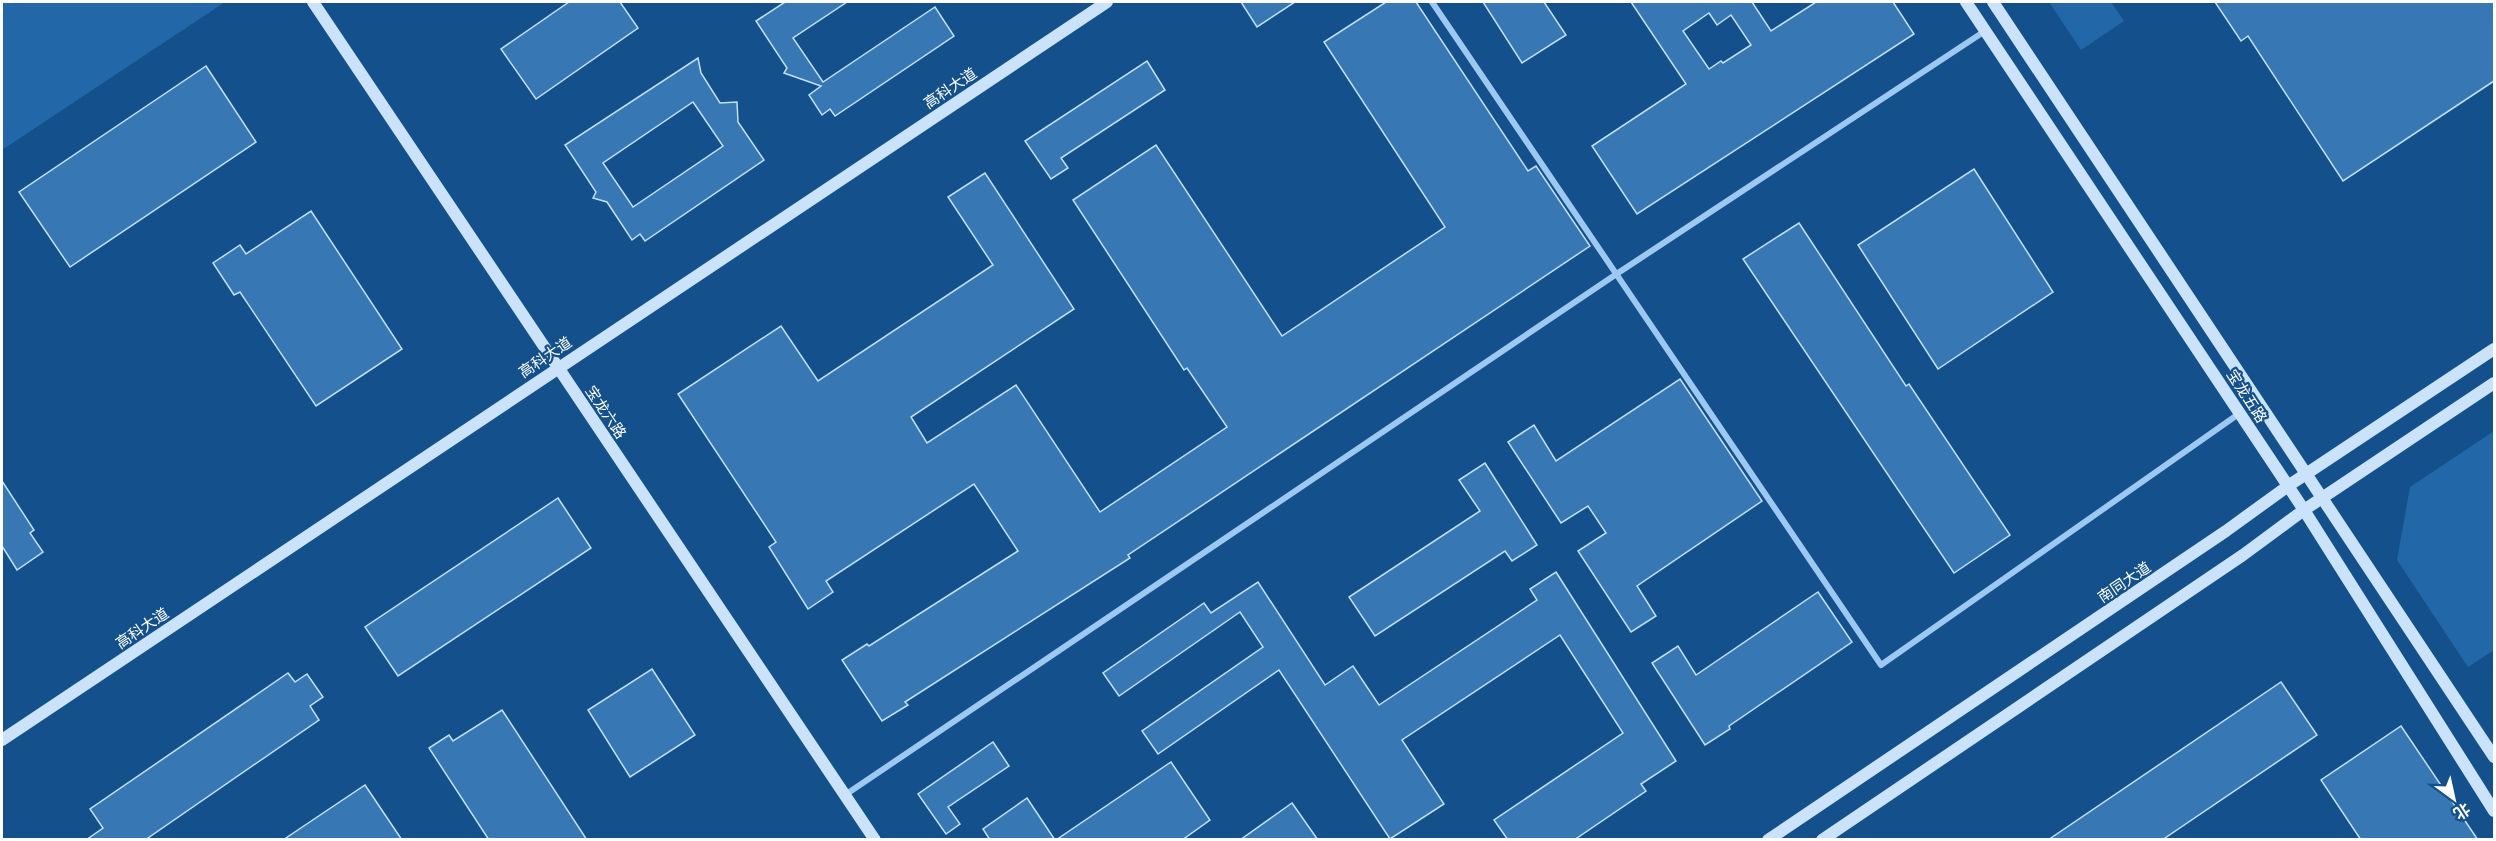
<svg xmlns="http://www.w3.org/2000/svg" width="2496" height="841" font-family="Arial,'Noto Sans SC',sans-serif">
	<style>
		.green { fill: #2268a9 }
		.building { fill: #3777b3; stroke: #c2e0fc; stroke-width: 1.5; fill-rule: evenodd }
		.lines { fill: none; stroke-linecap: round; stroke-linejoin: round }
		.street { stroke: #9cc8f1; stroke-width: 6 }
		.secondary { stroke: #cae3fb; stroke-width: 12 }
		.labels { text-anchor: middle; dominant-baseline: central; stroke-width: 4.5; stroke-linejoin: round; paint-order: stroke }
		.street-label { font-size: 15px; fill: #fff; stroke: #13508c }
	</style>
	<rect width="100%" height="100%" fill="#13508c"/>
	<g class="green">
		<polygon points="2,2 225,2 2,150"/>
		<polygon points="2049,2 2111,2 2124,21 2081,50"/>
		<polygon points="2494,431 2494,650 2468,667 2397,560 2410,487"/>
	</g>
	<g class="building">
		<polygon points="569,2 620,2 638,28 536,99 501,49"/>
		<polygon points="785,2 847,2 793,38 823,82 935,7 954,36 835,116 830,109 822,115 809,95 821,86 784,73 787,68 756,21"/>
		<polygon points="1241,2 1295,2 1257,27"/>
		<polygon points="1386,2 1416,2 1528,171 1536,166 1590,246 1128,555 1130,558 905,702 908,705 882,721 842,660 867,644 869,646 1018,551 974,484 826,581 833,592 808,609 769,547 776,542 678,394 781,326 818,381 993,265 948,197 985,173 1074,309 911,417 927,443 1016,385 1100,512 1227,427 1187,368 1184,370 1073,200 1156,145 1282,336 1445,227 1324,42"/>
		<polygon points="1483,2 1544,2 1566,35 1522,63"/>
		<path d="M1631 2H1752L1771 31 1816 2H1893L1914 34 1637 214 1592 146 1686 84ZM1709 13 1717 25 1731 15 1751 45 1723 63 1721 61 1709 69 1683 31Z"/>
		<polygon points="2215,2 2494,2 2494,81 2343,181 2248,36 2241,41"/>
		<path d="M698 58 701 73 720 103 737 102 738 122 764 160 645 241 640 234 632 240 607 202 593 198 596 192 565 145ZM693 102 723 146 633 207 603 163Z"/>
		<polygon points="1147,61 1165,90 1061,158 1068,168 1051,179 1025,141"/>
		<polygon points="206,66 256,142 70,267 19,192"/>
		<polygon points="1974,169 2053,292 1938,369 1858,245"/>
		<polygon points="311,211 402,349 316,406 240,292 234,295 213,263 240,245 246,254"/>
		<polygon points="1799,223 1906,386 1909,384 2010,535 1954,573 1743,259"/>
		<polygon points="1680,379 1762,501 1637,586 1656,616 1631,632 1578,551 1606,533 1588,506 1561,523 1508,442 1534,425 1556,461"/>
		<polygon points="1485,463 1537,545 1512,561 1505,551 1375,636 1349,597 1480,511 1459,480"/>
		<polygon points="2,481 34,530 30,533 43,552 17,570 2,546"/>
		<polygon points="558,498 591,548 398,676 365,627"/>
		<polygon points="1556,572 1676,761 1641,784 1646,791 1574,840 1508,840 1494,820 1623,733 1560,635 1402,740 1444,804 1390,839 1279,670 1158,754 1142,731 1263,647 1240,612 1119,696 1103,673 1204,603 1211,613 1258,582 1325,685 1353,666 1379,705 1537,600 1530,589"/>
		<polygon points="1818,592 1852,642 1729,726 1730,729 1705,745 1652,663 1678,646 1696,675"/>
		<polygon points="652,669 695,735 630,777 588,710"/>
		<polygon points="288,673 295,682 307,674 323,697 310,706 319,720 145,840 86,840 103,828 90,809"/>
		<polygon points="2281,682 2317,735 2162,840 2048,840"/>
		<polygon points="502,710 587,840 489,840 429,748 449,735 453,741"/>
		<polygon points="2401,726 2478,840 2361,840 2321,780"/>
		<polygon points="993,742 1009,766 948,807 960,824 946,834 918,794"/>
		<polygon points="1171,762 1210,820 1182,840 1056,840"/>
		<polygon points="365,785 402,840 283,840"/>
		<polygon points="1027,798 1055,840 990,840 983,829"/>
		<polygon points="1292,803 1318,840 1240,840"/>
	</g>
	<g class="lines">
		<g class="street">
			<polyline points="1432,2 1881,665 2240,413"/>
			<polyline points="845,795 1618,273 1985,31"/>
		</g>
		<g class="secondary">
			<polyline points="313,2 875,840"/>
			<polyline points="1966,2 2304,510 2494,811"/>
			<polyline points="1993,2 2494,757"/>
			<polyline points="2,740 1107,2"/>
			<polyline points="1768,840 2226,531 2288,486 2494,349"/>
			<polyline points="1822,840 2243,555 2304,510 2494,383"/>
		</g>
	</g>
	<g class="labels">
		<g class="street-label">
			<text transform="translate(950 88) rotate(-34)">高科大道</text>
			<text transform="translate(545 357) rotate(-34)">高科大道</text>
			<text transform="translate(2247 396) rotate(57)">宝龙五路</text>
			<text transform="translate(606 412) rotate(56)">宝龙六路</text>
			<text transform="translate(2124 582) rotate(-34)">南同大道</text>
			<text transform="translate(142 628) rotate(-34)">高科大道</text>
		</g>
	</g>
	<rect width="2496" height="841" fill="none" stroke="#ffffff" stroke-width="6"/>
	<g transform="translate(2454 799) rotate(147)" stroke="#13508c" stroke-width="4.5" paint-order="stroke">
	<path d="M0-4.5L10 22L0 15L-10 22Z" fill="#ffffff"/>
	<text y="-9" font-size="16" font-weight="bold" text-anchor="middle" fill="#ffffff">北</text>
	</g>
</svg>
